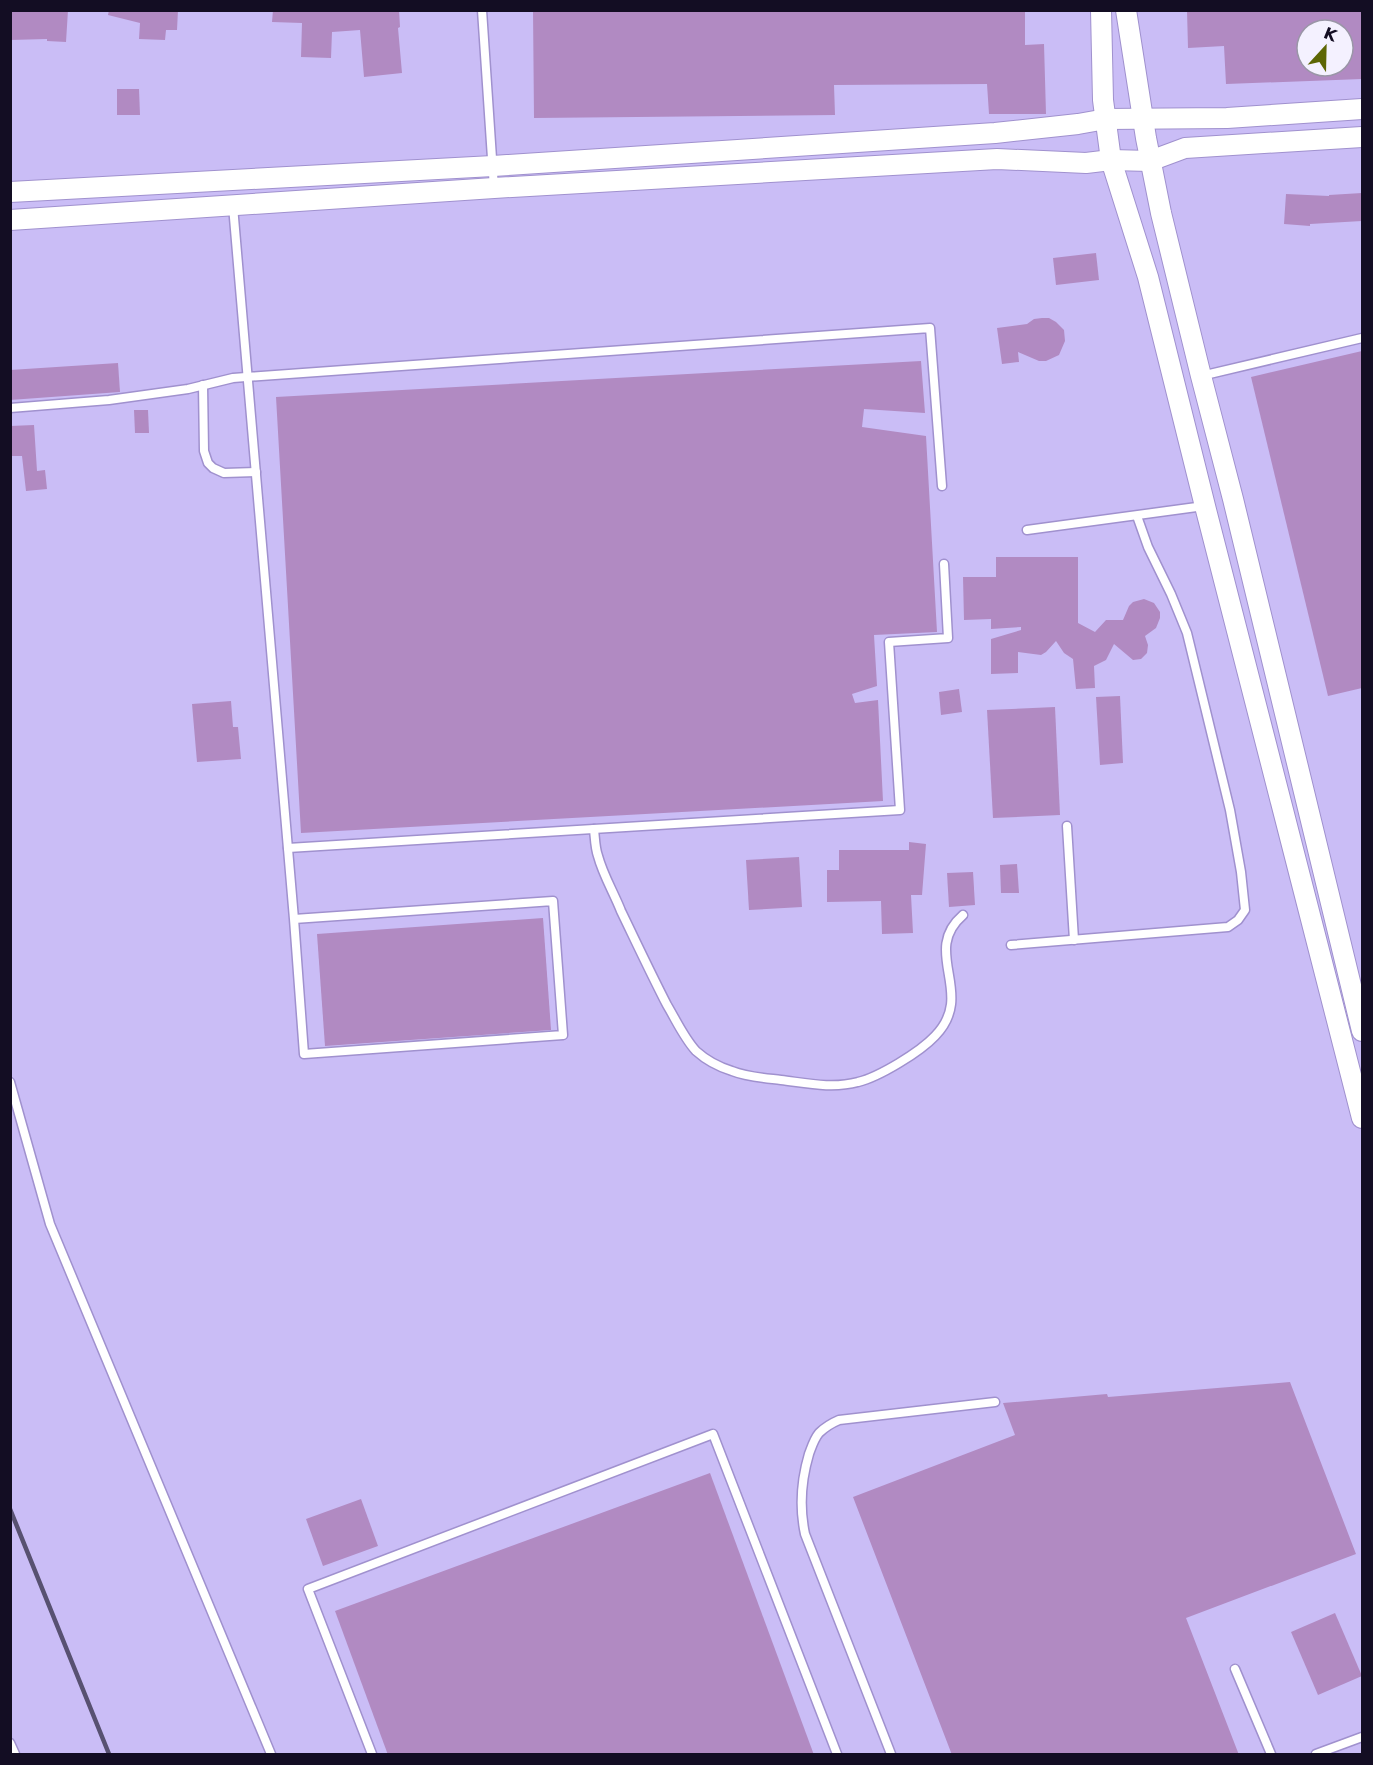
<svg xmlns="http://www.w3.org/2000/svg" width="1373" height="1765" font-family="'DejaVu Sans',sans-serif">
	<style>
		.built { fill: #cabdf6; fill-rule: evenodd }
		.building { fill: #b18ac2; fill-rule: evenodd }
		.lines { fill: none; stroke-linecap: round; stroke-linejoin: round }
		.service-casing { stroke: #a091ce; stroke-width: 11 }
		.tertiary-casing { stroke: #a091ce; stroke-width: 22 }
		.service { stroke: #fff; stroke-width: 8 }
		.tertiary { stroke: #fff; stroke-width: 20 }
		.rail { stroke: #585171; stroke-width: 4.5 }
	</style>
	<rect width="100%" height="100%" fill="#d5cafd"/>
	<path class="built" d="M11 11H1362V1754H11ZM1307 30H1343V66H1307Z"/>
	<g class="building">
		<polygon points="10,10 68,10 66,42 47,41 47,39 10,40"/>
		<polygon points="109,10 178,10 177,30 166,30 165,40 139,39 140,23 108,15"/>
		<polygon points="273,10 399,10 400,27 398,28 402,73 364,77 360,30 332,32 331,58 301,57 302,23 272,22"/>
		<polygon points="533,10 1025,10 1025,45 1044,44 1046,114 989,114 987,84 834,85 835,115 534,118"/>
		<path d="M1187 10H1362V79L1226 84 1224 46 1188 48ZM1307 30H1343V66H1307Z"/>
		<polygon points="117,89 139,89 140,115 117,115"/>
		<polygon points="1362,193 1362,221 1310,224 1310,226 1284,224 1286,194 1329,196 1329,195"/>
		<polygon points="1096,253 1099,280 1056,285 1053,258"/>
		<polygon points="1042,318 1049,318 1056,322 1064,330 1065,341 1059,355 1046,361 1039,361 1018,352 1019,362 1002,364 997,328 1027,324 1034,319"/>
		<polygon points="1362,351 1362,688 1328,696 1251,377"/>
		<polygon points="921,361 925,413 864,409 862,427 926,436 937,632 874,635 877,686 852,694 855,703 878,700 883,801 301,833 276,397"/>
		<polygon points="118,363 120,392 10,400 10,370"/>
		<polygon points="134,410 148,410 149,433 135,433"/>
		<polygon points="34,425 37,471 45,470 47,489 26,491 22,456 10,456 10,426"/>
		<polygon points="996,557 1078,557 1078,623 1095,632 1106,620 1123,620 1129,606 1133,602 1144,599 1154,603 1160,612 1160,618 1156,628 1145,636 1148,645 1147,653 1141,659 1133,660 1114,644 1106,660 1094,666 1095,688 1076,689 1073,659 1064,653 1056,641 1046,652 1041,655 1018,652 1018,673 991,674 991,639 1021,630 1021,627 991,629 991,619 964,620 963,577 996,577"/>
		<polygon points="959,689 962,712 941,715 939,692"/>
		<polygon points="1120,696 1123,763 1100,765 1096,697"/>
		<polygon points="231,701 233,727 238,727 241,759 197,762 192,704"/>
		<polygon points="1055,707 1060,815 993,818 987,710"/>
		<polygon points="909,842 926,844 922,895 911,895 913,933 882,934 881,901 827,902 827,870 839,870 839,850 909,850"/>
		<polygon points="799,857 802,907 749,910 746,860"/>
		<polygon points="1017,864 1019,893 1001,893 1000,865"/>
		<polygon points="973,872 975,905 949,907 947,873"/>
		<polygon points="543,918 551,1030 325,1046 317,934"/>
		<polygon points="1290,1382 1356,1554 1186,1618 1239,1755 952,1755 853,1497 1015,1435 1003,1403 1107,1394 1108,1397"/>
		<polygon points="710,1473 814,1755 388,1755 335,1611"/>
		<polygon points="361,1499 378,1546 323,1566 306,1519"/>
		<polygon points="1335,1613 1362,1676 1318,1695 1291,1632"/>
	</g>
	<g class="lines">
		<g class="service-casing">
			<g id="service">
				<polyline points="482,10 494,188"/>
				<polyline points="233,206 294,919 304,1054 563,1035 553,901 294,919"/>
				<polyline points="1201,376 1362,338"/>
				<polyline points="203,385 204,451 208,463 213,468 224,473 256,472"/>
				<polyline points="10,408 109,400 188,389 233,378 930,328 942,486"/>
				<polyline points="1027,530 1204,506"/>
				<polyline points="1067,826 1074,940"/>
				<path d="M594 829C595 838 595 848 598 856 603 875 614 893 621 911 636 942 651 974 667 1005 676 1020 684 1038 696 1051 706 1060 719 1067 732 1071 747 1077 764 1078 781 1080 806 1083 832 1089 858 1082 879 1077 920 1052 935 1036 977 993 920 952 963 915"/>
				<polyline points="288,848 900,810 889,642 948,638 944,564"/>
				<polyline points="1011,945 1228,927 1238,920 1245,910 1241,872 1230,810 1187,633 1171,594 1148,547 1137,516"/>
				<polyline points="10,1082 50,1224 271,1754"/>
				<polyline points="1235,1669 1271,1754"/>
				<polyline points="10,1743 15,1754"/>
				<polyline points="372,1754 308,1589 713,1434 837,1754"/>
				<path d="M891 1754 805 1534C799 1506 801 1481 809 1454 812 1446 814 1439 819 1433 825 1427 832 1423 839 1420L995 1402"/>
				<polyline points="1316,1754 1362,1737"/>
			</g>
		</g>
		<g class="tertiary-casing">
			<g id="tertiary">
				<polyline points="1101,10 1103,100 1111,160 1148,277 1205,506 1362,1118"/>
				<polyline points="1126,10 1146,138 1161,213 1201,376 1233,499 1362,1031"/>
				<polyline points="10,192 493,166 995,133 1078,124 1106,119 1227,118 1362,109"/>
				<polyline points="10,220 494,188 997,159 1086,163 1111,160 1150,161 1185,148 1362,137"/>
			</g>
		</g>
		<use href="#service" class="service"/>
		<use href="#tertiary" class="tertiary"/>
		<polyline class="rail" points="10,1509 109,1754"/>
	</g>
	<rect width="1373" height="1765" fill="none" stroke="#130d23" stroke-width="24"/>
	<g transform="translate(1325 48) rotate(22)"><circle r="28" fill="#f4f1ff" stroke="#9a96a7" stroke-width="1.5"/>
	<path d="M0-4.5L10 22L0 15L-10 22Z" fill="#5d6605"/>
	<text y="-9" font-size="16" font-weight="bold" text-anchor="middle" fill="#130d23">K</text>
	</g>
</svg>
